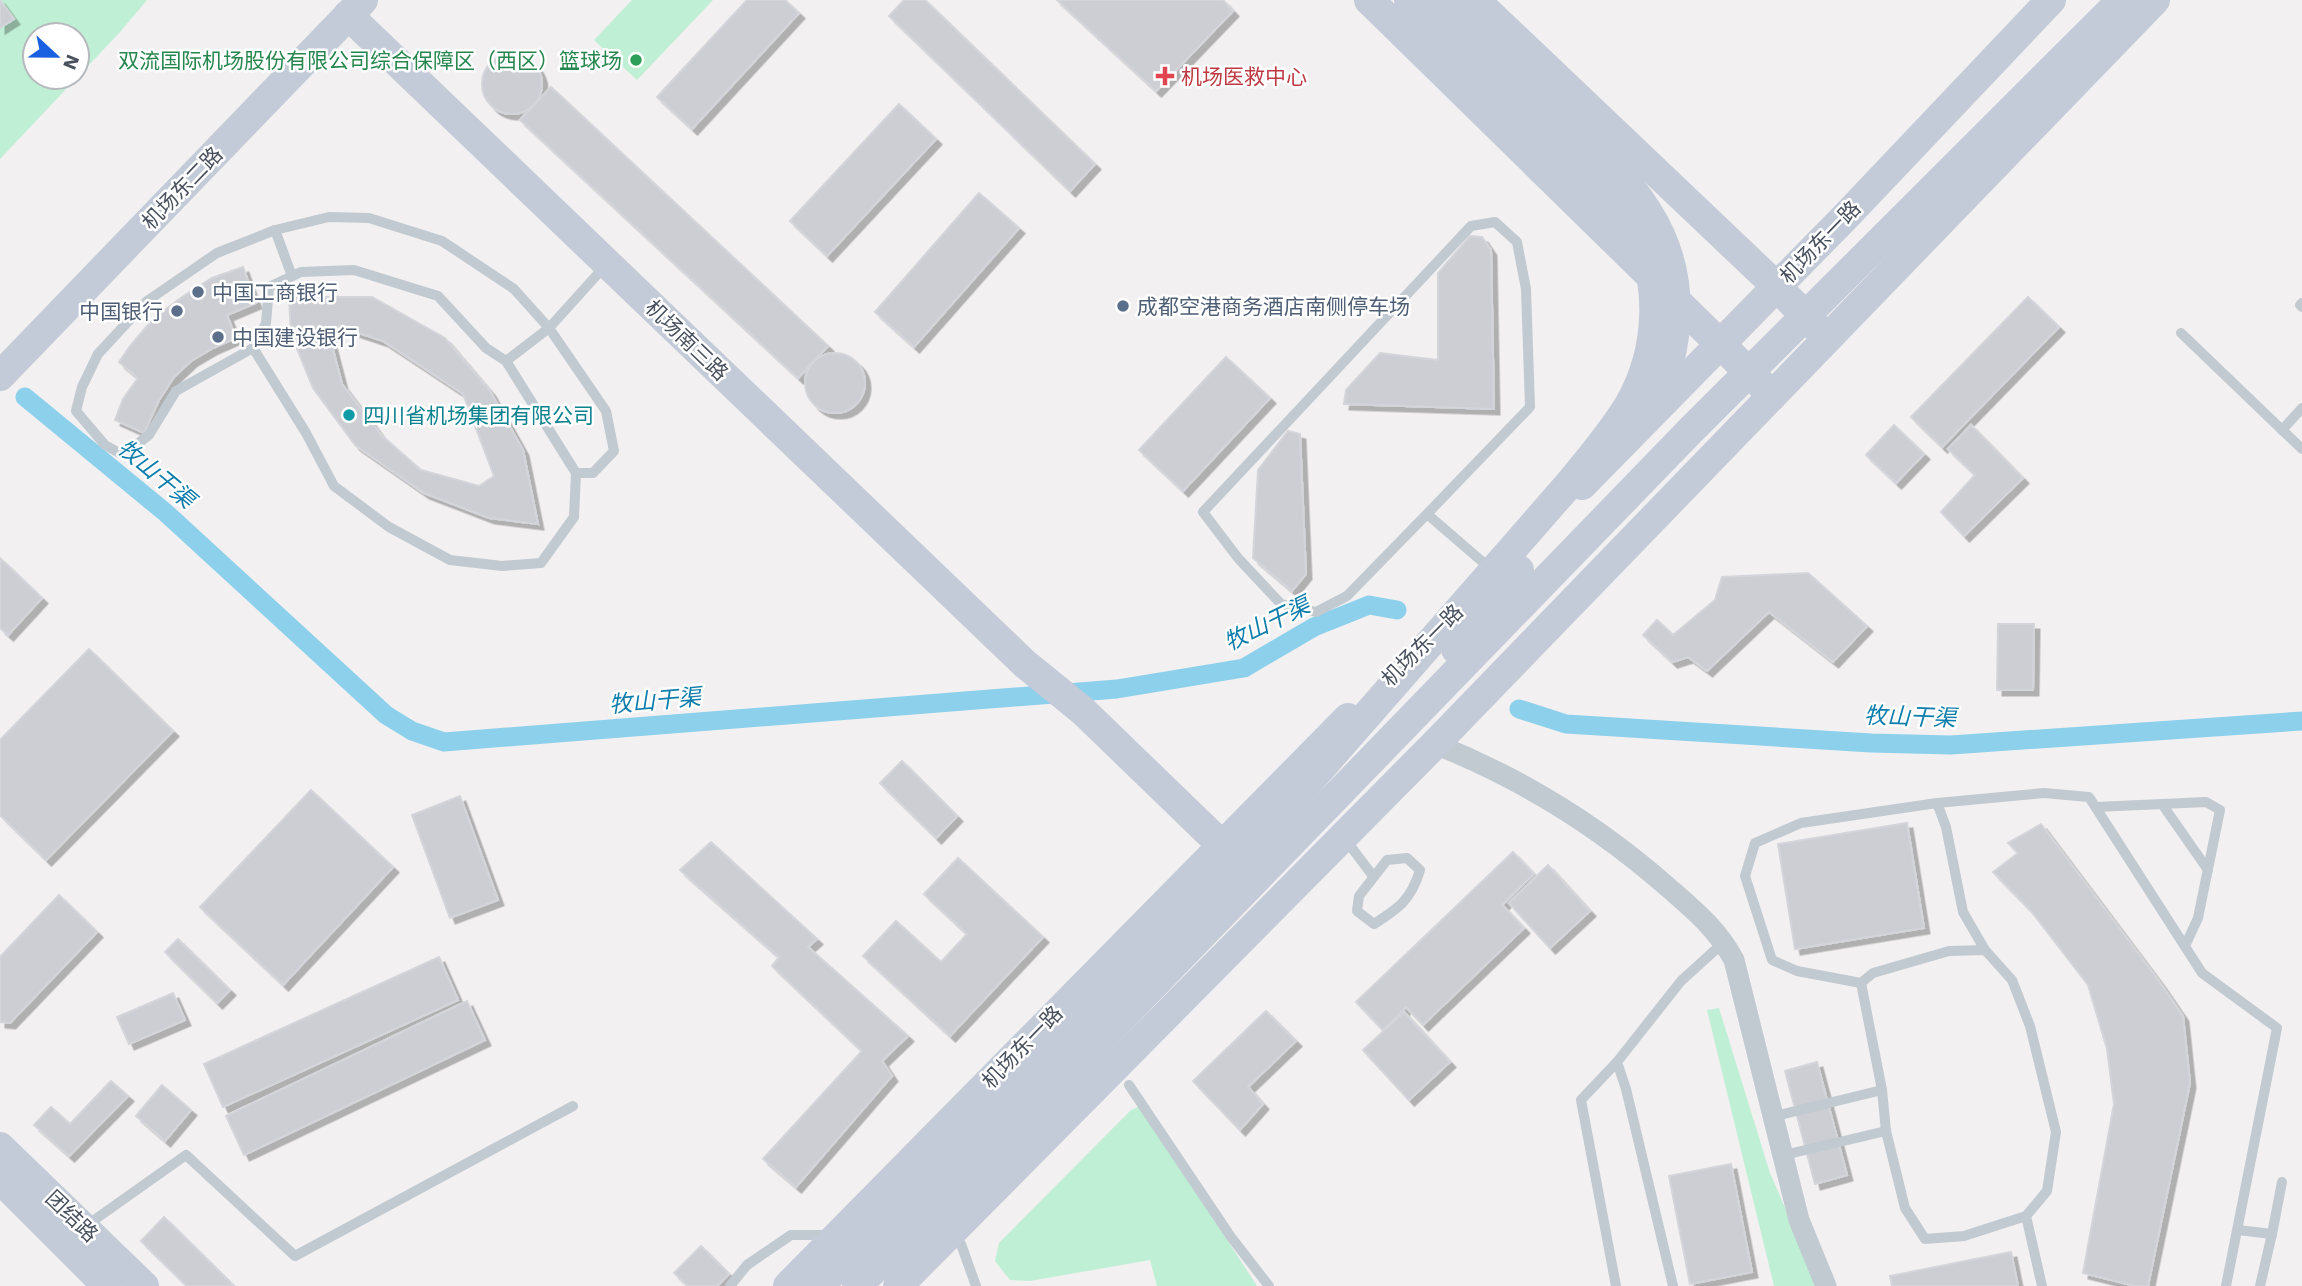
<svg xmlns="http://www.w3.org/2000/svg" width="2302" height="1286" font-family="'Work Sans','Noto Sans SC',sans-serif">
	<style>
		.green { fill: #bfefd5; fill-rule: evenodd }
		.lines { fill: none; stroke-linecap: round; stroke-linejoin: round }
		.canal { stroke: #8cd0ec; stroke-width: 19 }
		.building { fill: #cdced4; stroke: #d4d5db; stroke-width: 2; fill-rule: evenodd; filter: url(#shadow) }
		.lane { stroke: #c1c9d1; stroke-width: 10 }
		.street { stroke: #c1c9d1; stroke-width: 21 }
		.secondary { stroke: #c3cbd8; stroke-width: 30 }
		.secondary-bridge { stroke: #c3cbd8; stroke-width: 30 }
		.leisure-dot { fill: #2e9e5b; stroke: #fff; stroke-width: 2.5 }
		.health-dot { fill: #e0444e; stroke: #fff; stroke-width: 2.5 }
		.service-dot { fill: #5c6f8a; stroke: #fff; stroke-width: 2.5 }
		.culture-dot { fill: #0f9aa8; stroke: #fff; stroke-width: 2.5 }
		.labels { text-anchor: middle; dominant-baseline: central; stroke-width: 5; stroke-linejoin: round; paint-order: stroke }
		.leisure-label { font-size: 21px; fill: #27864d; stroke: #fff; text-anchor: end }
		.health-label { font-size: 21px; fill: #be3a42; stroke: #fff; text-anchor: start }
		.street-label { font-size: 21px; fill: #48515d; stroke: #fff }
		.service-label { font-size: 21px; fill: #4e5e75; stroke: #fff; text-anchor: start }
		.culture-label { font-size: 21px; fill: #0d838f; stroke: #fff; text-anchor: start }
		.water-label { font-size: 23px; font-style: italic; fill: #0d7dab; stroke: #fff }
	</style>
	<defs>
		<filter id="shadow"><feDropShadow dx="5.5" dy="5.5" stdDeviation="0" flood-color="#0004"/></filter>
	</defs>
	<rect width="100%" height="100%" fill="#f2f0f0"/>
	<g class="green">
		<path d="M0 0H147L120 32 0 159ZM35 35H77V77H35Z"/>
		<polygon points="632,0 713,0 637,80 594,40"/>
		<polygon points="1719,1008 1770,1173 1819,1286 1774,1286 1707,1010"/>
		<polygon points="1140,1106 1257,1286 1157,1286 1150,1260 1030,1281 1010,1280 995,1261 999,1243 1131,1110"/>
	</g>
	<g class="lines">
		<g class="canal">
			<polyline points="25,397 166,513 386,715 412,731 444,742 1117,689 1244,668 1314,627 1369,605 1397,610"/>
			<polyline points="1519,709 1566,724 1871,743 1951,745 2302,721"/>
		</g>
	</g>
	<g class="building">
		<polygon points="0,0 14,19 0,28"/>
		<polygon points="747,0 785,0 799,13 692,129 657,97"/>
		<polygon points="904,0 925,0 1095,164 1070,191 889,16"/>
		<polygon points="1057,0 1223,0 1233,11 1156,91"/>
		<circle cx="512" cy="84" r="30"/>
		<polygon points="551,87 828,346 798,378 520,120"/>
		<polygon points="899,104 936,139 827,256 790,221"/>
		<polygon points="979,193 1019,228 914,347 875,312"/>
		<polygon points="1470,236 1482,237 1491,250 1494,409 1344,404 1346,390 1380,353 1438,360 1438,273"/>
		<polygon points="243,267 256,303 227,315 236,338 213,348 191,361 174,377 159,400 144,433 115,420 123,399 138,378 119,362 130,346 153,319 182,297 212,278"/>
		<path d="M289 297H372L445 338 490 391 523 450 538 524 489 518 424 493 355 445 313 388 291 334ZM338 326 383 341 463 394 494 476 479 486 421 470 381 435 342 384 330 338Z"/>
		<polygon points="2028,297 2059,327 1942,447 1911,417"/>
		<circle cx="835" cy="383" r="30"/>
		<polygon points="1226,357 1270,398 1183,491 1139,450"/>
		<polygon points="1894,425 1924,454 1896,483 1866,455"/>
		<polygon points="1971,425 2023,478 1964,536 1941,512 1975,475 1948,449"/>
		<polygon points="1288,431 1300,434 1306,574 1292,591 1253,558 1258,470"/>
		<polygon points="0,558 42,598 8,635 0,628"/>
		<polygon points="1808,573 1867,626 1833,662 1769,612 1707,671 1688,657 1672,662 1643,635 1657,620 1673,635 1715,600 1722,577"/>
		<polygon points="1998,624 2034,624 2033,690 1997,690"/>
		<polygon points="89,649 173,731 46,860 0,815 0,740"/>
		<polygon points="902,761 957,816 936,838 880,783"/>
		<polygon points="311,790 393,867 283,985 200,907"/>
		<polygon points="460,796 498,900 450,918 412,815"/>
		<polygon points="1907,823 1924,928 1795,949 1778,844"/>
		<polygon points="2041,824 2159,981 2183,1016 2190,1083 2148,1286 2135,1286 2083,1273 2114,1104 2107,1049 2088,985 2031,911 1993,872 2018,853 2008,843"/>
		<polygon points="711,842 817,939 808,947 908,1036 882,1061 892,1076 796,1187 763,1159 862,1051 772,966 779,957 680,870"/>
		<polygon points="1513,852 1534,874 1502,905 1524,928 1423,1025 1406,1007 1383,1030 1356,1002"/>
		<polygon points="958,858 1043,937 950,1036 863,956 896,921 941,962 967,934 924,894"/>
		<polygon points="1548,865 1590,911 1550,948 1509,903"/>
		<polygon points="59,895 97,932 10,1023 0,1022 0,957"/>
		<polygon points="178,939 230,990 217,1003 165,952"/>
		<polygon points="439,957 458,1000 223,1107 204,1064"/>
		<polygon points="173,993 185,1020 129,1044 117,1017"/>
		<polygon points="467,1001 485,1040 244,1155 226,1116"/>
		<polygon points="1266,1011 1296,1041 1248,1087 1263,1104 1240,1130 1193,1081"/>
		<polygon points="1404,1012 1450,1062 1409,1100 1363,1050"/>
		<polygon points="1817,1062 1847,1175 1815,1184 1785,1071"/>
		<polygon points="111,1081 128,1096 69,1156 34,1125 51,1107 70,1124"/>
		<polygon points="162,1085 191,1110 165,1141 136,1116"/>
		<polygon points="1731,1164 1752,1272 1690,1284 1669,1176"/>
		<polygon points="164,1217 234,1286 187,1286 141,1241"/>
		<polygon points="701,1246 729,1274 717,1286 688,1286 674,1273"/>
		<polygon points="2011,1252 2018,1286 1892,1286 1890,1276"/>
	</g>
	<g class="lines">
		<g class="lane">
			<polyline points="275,230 292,276"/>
			<polyline points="2302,303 2300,305 2302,307"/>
			<polyline points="2181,333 2302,449"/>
			<polyline points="253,348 306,433 334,486 389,527 450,560 502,566 541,563 574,517 576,473"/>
			<polyline points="506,361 576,473 593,473 614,451 606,411 549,328 506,361 486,348 438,296 354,270 301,272 269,287 266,323 253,348 176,391 149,435 123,455 105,445 76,411 82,387 98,354 147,301 217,253 275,230 329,217 369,218 442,241 514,289 549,328 605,266"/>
			<polyline points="2282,430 2302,408"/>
			<polyline points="1427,514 1347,596 1316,612 1281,604 1238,558 1203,512 1471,226 1495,222 1517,242 1526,289 1530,407 1427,514 1492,570"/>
			<polyline points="1937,803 2044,793 2089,797 2202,973 2277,1028 2226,1286"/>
			<polyline points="2162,804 2208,870"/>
			<polyline points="2096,807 2206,802 2220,810 2198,918 2185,946"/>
			<polyline points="1345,839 1373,876"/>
			<path d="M1407 858 1420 870C1411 900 1399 908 1374 924L1357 911 1359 896 1387 860Z"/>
			<polygon points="1985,950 2012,980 2030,1026 2056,1132 2047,1191 2026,1216 1964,1236 1925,1239 1905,1208 1886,1131 1882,1090 1861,983 1873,973 1949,951"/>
			<polyline points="1861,983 1797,971 1772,960 1745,876 1755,843 1801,823 1937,803 1946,827 1963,912 1985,950"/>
			<polyline points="1129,1085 1231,1237 1269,1286"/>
			<polyline points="1775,1116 1882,1090"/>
			<polyline points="1784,1155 1886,1131"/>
			<polyline points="2026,1216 2042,1286"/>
			<polyline points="90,1223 186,1155 295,1256 573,1106"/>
			<polyline points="2238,1230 2272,1234 2282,1182"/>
			<polyline points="961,1244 976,1286"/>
			<polyline points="730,1286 747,1265 791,1235 832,1235"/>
			<polyline points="1616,1286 1581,1100 1617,1062"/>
			<polyline points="1673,1286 1626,1089 1617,1062 1681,981 1724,942"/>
			<polyline points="2260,1286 2272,1234"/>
		</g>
		<path class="street" d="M1435 744C1523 779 1599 826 1670 889 1695 911 1718 930 1734 960L1799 1220 1826 1286"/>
		<g class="secondary">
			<polyline points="1369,0 1766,389"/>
			<polyline points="1475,0 1777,287 1822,333"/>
			<polyline points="348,15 1025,664 1083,711 1234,857"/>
			<polyline points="0,376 363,0"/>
			<polyline points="1582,485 1848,214 2051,0"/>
			<polyline points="0,1147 144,1286"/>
			<polyline points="0,1179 107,1286"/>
			<polyline points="788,1286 1348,718"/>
			<polyline points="898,1286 1435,744 2155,0"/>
		</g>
		<g class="secondary-bridge">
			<path d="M1442 0C1478 35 1514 69 1550 104 1584 137 1621 170 1647 211 1690 278 1683 363 1638 427"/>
			<polyline points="1456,649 1519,570"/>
			<path d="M819 1286 1194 906 1312 778 1571 482C1591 457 1612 433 1629 405 1660 351 1665 276 1630 222 1622 210 1612 199 1603 189L1409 0"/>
			<polyline points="857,1286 975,1169 1690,431 2122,0"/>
		</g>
	</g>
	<circle class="leisure-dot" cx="636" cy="60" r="7"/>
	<path class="health-dot" d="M1161.5 65.5h7v7h7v7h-7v7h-7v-7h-7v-7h7z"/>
	<g class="service-dot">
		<circle cx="198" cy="292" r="7"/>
		<circle cx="1123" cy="306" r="7"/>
		<circle cx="177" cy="311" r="7"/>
		<circle cx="218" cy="337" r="7"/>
	</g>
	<circle class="culture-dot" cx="349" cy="415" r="7"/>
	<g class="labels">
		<g class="leisure-label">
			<text x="622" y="60">双流国际机场股份有限公司综合保障区（西区）篮球场</text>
		</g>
		<g class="health-label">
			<text x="1181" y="76">机场医救中心</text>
		</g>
		<g class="street-label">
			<text transform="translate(182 188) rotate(-46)">机场东二路</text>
			<text transform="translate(1820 242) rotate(-46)">机场东一路</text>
			<text transform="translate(687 340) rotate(44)">机场南三路</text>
			<text transform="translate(1422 645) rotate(-45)">机场东一路</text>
			<text transform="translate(1022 1047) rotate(-46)">机场东一路</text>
			<text transform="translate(72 1216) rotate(44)">团结路</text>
		</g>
		<g class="service-label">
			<text x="212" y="292">中国工商银行</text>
			<text x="1137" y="306">成都空港商务酒店南侧停车场</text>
			<text x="163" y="311" text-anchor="end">中国银行</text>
			<text x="232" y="337">中国建设银行</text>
		</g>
		<g class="culture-label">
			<text x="363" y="415">四川省机场集团有限公司</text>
		</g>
		<g class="water-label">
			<text transform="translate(156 474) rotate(40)">牧山干渠</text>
			<text transform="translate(1267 624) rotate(-26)">牧山干渠</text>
			<text transform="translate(655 701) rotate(-5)">牧山干渠</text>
			<text transform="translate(1910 717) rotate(2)">牧山干渠</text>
		</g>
	</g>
	<g transform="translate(56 56) rotate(112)"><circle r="33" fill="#ffffff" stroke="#b6b9be" stroke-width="2"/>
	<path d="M0-5L12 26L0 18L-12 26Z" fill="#1a61e1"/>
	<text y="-10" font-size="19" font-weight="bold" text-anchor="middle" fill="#48515d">N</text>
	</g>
</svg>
